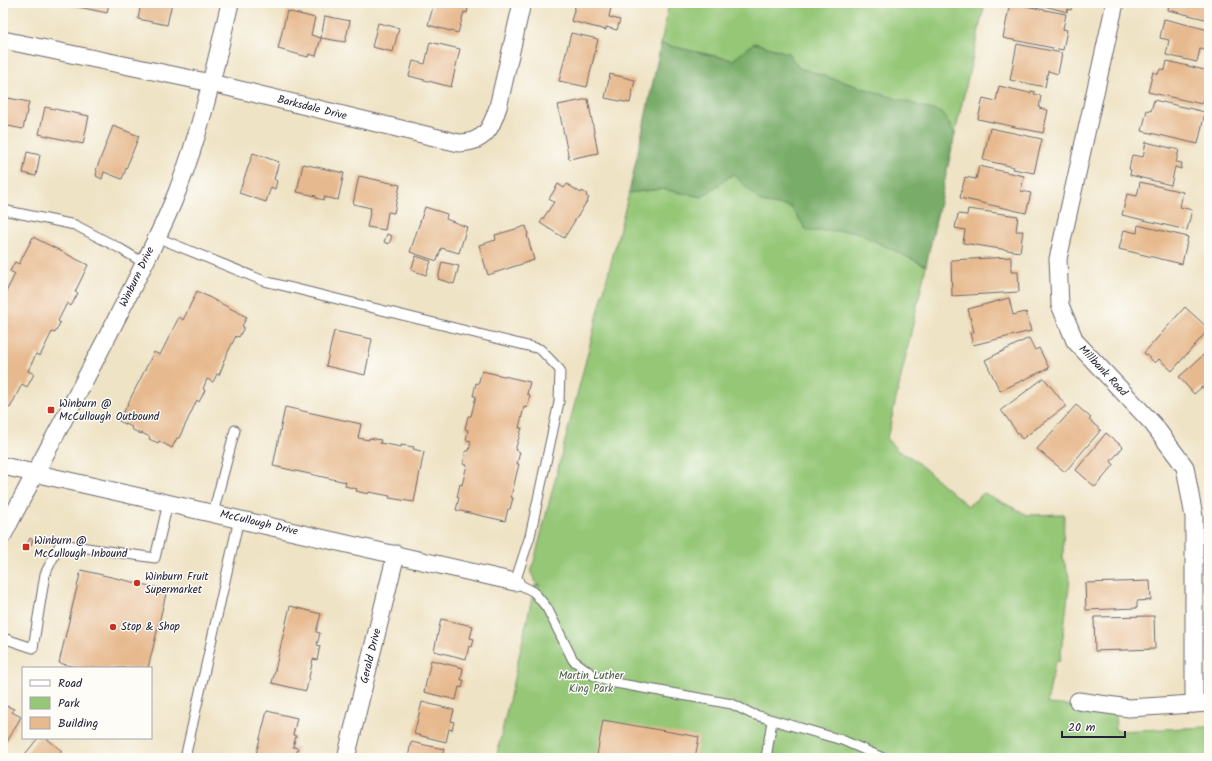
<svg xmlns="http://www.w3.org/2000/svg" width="1212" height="761" font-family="Kalam,sans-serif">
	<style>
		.green { fill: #95c777; stroke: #5c7459 }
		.forest { fill: #78ac68; stroke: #4d6752 }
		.building { fill: #e7b98e }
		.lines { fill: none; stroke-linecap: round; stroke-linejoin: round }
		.service-casing { stroke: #6a666b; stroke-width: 11 }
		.minor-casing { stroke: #6a666b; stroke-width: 19 }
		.service { stroke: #fff; stroke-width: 9 }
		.minor { stroke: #fff; stroke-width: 17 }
		.poi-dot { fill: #c8321e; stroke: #fdfcf7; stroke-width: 1.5 }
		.labels { text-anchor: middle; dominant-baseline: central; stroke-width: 3; stroke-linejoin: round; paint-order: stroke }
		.street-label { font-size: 11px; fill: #22223b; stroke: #fdfcf7 }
		.poi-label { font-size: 11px; fill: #22223b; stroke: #fdfcf7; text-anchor: start }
		.park-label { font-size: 11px; fill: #4a5c50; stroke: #fdfcf7 }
	</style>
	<rect width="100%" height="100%" fill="#fdfcf7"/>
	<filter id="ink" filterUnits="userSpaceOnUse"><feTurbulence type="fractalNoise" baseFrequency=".025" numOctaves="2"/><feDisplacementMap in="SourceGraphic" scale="8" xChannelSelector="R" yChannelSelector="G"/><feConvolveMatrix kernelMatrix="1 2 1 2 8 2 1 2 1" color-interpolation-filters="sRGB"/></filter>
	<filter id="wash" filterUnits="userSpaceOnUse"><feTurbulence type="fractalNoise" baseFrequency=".012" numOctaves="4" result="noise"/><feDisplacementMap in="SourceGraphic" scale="16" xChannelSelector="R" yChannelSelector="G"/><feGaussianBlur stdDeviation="0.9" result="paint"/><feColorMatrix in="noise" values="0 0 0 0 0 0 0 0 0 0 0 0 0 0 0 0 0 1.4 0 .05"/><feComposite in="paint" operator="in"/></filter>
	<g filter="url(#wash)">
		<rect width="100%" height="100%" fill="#efe3c5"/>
		<g class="green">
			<polygon points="669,3 985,3 955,134 942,113 799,68 787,53 754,43 733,60 661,44"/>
			<polygon points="733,174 761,202 791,207 807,231 854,231 926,266 887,439 898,451 912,458 968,506 984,493 1028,515 1064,514 1063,559 1070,579 1060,661 1055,662 1047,704 1115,709 1116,731 1209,727 1209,758 496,758 535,585 540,586 537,584 531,573 629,193 661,189 702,197"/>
		</g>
		<polygon class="forest" points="754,43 788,53 799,68 942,113 955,134 926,266 854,231 807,231 791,207 761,202 733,174 702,197 661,189 629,193 661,44 733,60"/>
		<g id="blocks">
			<g class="building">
				<polygon points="60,3 109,3 107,13"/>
				<polygon points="141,3 172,3 167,25 138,19"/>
				<polygon points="434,3 469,3 467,13 464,12 458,33 428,25"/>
				<polygon points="576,3 612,3 609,17 620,20 617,30 606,27 606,30 571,21"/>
				<polygon points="1010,3 1066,14 1063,29 1067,30 1063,50 1003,38"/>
				<polygon points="1033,3 1073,3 1071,10 1068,9 1067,12"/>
				<polygon points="1169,3 1209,3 1209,20 1168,10"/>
				<polygon points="287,11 315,18 311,35 321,38 316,56 309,54 308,57 278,49"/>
				<polygon points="325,16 350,21 345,42 321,38"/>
				<polygon points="1164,19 1209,30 1209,51 1200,49 1197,62 1166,55 1169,40 1160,38"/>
				<polygon points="378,23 399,28 393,52 372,47"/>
				<polygon points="571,33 598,39 587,87 559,81"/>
				<polygon points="430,42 460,49 451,87 409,76 413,61 425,64"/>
				<polygon points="1017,44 1062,53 1058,74 1048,71 1045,87 1010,80"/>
				<polygon points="1167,61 1209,71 1209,89 1206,88 1202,104 1148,92 1153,72 1158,74 1160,69 1165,70"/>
				<polygon points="610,74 635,80 630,103 605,98"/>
				<polygon points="999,86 1030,93 1031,91 1035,92 1034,94 1041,96 1039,108 1048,110 1043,133 978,119 983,98 996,101"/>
				<polygon points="3,97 29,102 23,129 3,125"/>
				<polygon points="588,99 598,153 569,159 558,105"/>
				<polygon points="1154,100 1205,112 1198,144 1142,131 1147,110 1151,111"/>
				<polygon points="45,107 89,116 83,144 39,134"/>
				<polygon points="113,126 139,136 122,179 104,172 102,179 96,176 97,171 96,170"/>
				<polygon points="990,128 1042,139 1034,173 1013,169 1014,167 983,160"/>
				<polygon points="1146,142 1179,150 1176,162 1182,163 1181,169 1175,167 1171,185 1130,175 1131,170 1129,169 1132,155 1143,157"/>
				<polygon points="27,152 40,155 36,176 23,173"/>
				<polygon points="253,153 279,162 274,179 277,181 275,189 271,187 266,202 239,193"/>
				<polygon points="303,164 344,173 338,200 324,197 324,200 316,198 316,196 297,192"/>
				<polygon points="979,166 1024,176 1021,191 1031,193 1026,213 960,198 965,177 976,179"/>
				<polygon points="359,176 400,185 394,213 388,212 385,230 367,227 371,208 353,204"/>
				<polygon points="1140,182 1183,192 1180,207 1192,210 1187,230 1122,215 1127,194 1137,196"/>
				<polygon points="558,184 564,188 567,184 581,193 582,191 587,194 586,196 589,198 564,238 540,223 554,202 549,199"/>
				<polygon points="425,207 447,214 446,219 467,227 459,253 441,248 437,261 410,252"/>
				<polygon points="968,209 1018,216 1016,231 1023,231 1020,252 963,243 965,230 955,228 958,214 967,215"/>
				<polygon points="1138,225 1188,237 1182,264 1119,249 1124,230 1137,233"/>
				<polygon points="526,226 528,235 527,235 534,260 488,275 479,245 496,240 495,235"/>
				<polygon points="387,234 392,236 389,244 384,242"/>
				<polygon points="33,237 88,265 75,292 78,293 71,306 67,303 58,321 60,323 55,333 52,332 40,356 36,354 28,371 34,374 27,387 22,384 10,408 3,404 3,298 15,274 10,271 15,262 19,264"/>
				<polygon points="416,256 431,261 426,275 411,270"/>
				<polygon points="1011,257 1011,272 1018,272 1019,292 952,296 951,260"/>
				<polygon points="442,262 459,266 454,284 438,279"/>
				<polygon points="197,291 247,317 242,326 244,327 239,337 236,336 223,362 224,363 219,375 217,374 213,382 207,379 203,389 205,390 199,402 197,400 179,438 177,438 172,448 159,441 158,443 149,439 150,437 142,433 141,434 131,429 132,427 119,421 154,352 160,355 179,317 183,320"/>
				<polygon points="1009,298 1013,315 1026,312 1031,331 973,345 970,333 974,332 968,309"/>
				<polygon points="1185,307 1209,329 1172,371 1159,359 1155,363 1144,353"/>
				<polygon points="334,331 372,339 365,375 326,366"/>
				<polygon points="1029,338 1035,350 1039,348 1049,368 1000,391 985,360"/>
				<polygon points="1209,350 1209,395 1202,387 1194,394 1179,377"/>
				<polygon points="482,371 530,382 527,394 530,395 527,408 524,407 519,428 522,428 515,450 520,452 517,464 519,464 511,497 513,498 510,509 508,509 505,521 456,510 459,498 457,497 460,484 462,485 467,465 463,464 466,451 469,451 471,441 466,440 468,430 465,429 468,416 471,416 476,396 473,396 476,383 478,384"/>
				<polygon points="1044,378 1066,406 1022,439 1001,410"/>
				<polygon points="1076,405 1091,418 1089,420 1101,430 1065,472 1037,449"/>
				<polygon points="285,407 361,424 358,438 369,440 369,438 381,440 380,443 401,447 401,445 414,447 413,449 424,452 414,502 389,498 390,496 369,492 368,494 356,491 357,489 345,486 346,482 273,466"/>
				<polygon points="1106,433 1123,447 1111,461 1114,465 1095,487 1076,470"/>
				<polygon points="30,538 33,540 30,547 26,546"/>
				<polygon points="81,570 167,590 148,668 80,668 59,663"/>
				<polygon points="1150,581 1151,600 1137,601 1137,608 1086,610 1085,583"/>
				<polygon points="290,606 321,614 316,632 320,633 317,645 320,646 317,660 313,659 306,691 272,683"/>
				<polygon points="1154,616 1155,649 1095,651 1094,617"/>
				<polygon points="441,619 473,626 470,638 474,639 472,647 469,646 466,659 434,651"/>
				<polygon points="431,660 463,668 461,680 464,680 462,688 459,687 456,700 424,692"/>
				<polygon points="422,702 454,710 451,721 454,722 452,730 449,729 446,742 414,734"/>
				<polygon points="7,706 14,709 12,712 21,717 3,749 3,708 5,710"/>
				<polygon points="267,711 297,718 293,735 296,736 293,747 298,748 295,758 255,758"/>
				<polygon points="603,720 699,737 695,758 617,758 597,755"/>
				<polygon points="38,738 46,738 62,751 57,758 22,758"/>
				<polygon points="411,742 444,749 442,758 408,758"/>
			</g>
		</g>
	</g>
	<g filter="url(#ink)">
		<use href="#blocks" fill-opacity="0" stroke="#6a666b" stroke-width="1"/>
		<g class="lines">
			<g class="service-casing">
				<g id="service">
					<polyline points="3,210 75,225 119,248 144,263"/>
					<polyline points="156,237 264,281 540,349 560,370 559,402 530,536 515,582 534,592 547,608 573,660 593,675 610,682 732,704 752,714 842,740 883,758"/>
					<polyline points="213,513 235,430"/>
					<polyline points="3,638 33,648 45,574 60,544 155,558 168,503"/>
					<polyline points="185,758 239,519"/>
					<polyline points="766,758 772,721"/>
				</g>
			</g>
			<g class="minor-casing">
				<g id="minor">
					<polyline points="1115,3 1058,259 1060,305 1075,341 1153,424 1185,467 1194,517 1194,704"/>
					<path d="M3 40 211 83 459 143C485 142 491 129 498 107L522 3"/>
					<polyline points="3,466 515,582"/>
					<path d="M3 535C44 455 88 376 128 296 145 262 163 228 177 192 201 131 215 67 230 3"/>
					<polyline points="1078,701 1129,708 1209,703"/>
					<polyline points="346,758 396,554"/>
				</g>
			</g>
			<use href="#service" class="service"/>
			<use href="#minor" class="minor"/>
		</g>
	</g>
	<g class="poi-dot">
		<rect x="47" y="406" width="8" height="8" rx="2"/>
		<rect x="22" y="543" width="8" height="8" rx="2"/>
		<circle cx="137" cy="583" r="4"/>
		<circle cx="113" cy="627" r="4"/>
	</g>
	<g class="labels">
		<g class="street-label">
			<text transform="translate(312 108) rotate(14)">Barksdale Drive</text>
			<text transform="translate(137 277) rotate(-64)">Winburn Drive</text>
			<text transform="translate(1103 371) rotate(47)">Millbank Road</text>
			<text transform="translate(259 523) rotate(13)">McCullough Drive</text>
			<text transform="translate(371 656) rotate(-76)">Gerald Drive</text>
		</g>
		<g class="poi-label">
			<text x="59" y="404">Winburn @<tspan x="59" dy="13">McCullough Outbound</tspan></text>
			<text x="34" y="541">Winburn @<tspan x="34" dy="13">McCullough Inbound</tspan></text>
			<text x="145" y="577">Winburn Fruit<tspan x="145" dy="13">Supermarket</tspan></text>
			<text x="121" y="627">Stop &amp; Shop</text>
		</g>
		<g class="park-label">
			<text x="591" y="676">Martin Luther<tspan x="591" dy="13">King Park</tspan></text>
		</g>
	</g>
	<rect width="1212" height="761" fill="none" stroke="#fdfcf7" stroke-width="16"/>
	<rect x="22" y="667" width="130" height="72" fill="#fdfcf7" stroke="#a5a5ac"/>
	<rect x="30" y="680" width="20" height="6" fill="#ffffff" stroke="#a5a5ac"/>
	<text x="58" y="687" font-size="12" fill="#22223b">Road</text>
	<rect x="30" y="697" width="20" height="12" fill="#95c777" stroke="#a5a5ac"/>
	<text x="58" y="707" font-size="12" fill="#22223b">Park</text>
	<rect x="30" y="717" width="20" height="12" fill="#e7b98e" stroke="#a5a5ac"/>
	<text x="58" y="727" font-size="12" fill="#22223b">Building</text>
	<path d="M1062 731v6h63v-6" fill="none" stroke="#22223b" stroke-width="2"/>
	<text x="1068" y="731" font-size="12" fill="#22223b" stroke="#fdfcf7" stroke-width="3" paint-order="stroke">20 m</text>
</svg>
